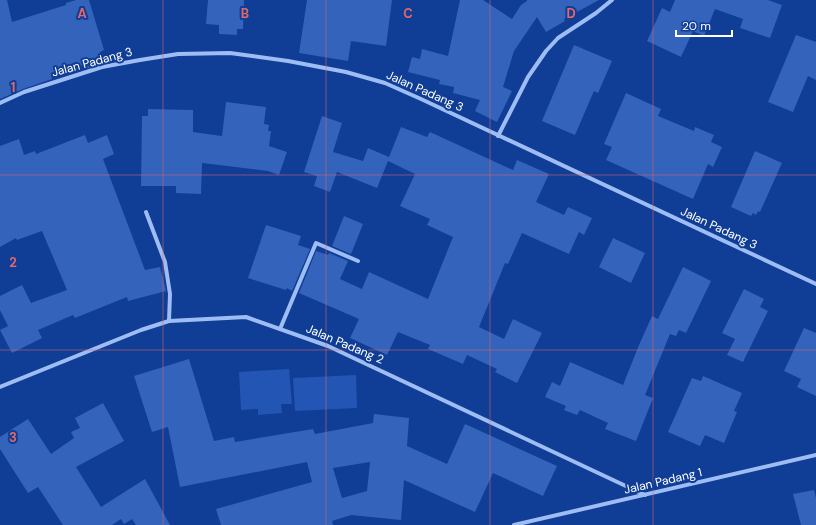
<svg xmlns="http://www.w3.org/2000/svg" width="816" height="525" font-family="'DM Sans',sans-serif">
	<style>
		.green { fill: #2255b4 }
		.building { fill: #3463bc; fill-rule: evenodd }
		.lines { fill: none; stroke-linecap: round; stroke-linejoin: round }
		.minor { stroke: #9ebdf4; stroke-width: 4 }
		.grid { fill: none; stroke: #e26868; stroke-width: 1; stroke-opacity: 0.55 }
		.labels { text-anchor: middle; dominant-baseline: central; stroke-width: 4; stroke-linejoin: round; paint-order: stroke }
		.street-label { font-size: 12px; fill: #fff; stroke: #103d95 }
		.grid-label { font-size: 13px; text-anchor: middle; font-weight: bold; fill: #e26868; stroke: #103d95; stroke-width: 4; stroke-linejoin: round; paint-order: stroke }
	</style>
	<rect width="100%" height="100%" fill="#103d95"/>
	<g class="green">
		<polygon points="289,369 292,404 281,404 282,413 258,415 258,409 241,410 239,372"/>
		<polygon points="356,375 357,408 295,411 293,378"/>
	</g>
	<g class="building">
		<polygon points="0,0 7,0 12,22 66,5 66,3 76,0 89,0 104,50 100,52 103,63 86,69 84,65 51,76 52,79 23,89 0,99"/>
		<polygon points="208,0 244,0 243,29 237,29 237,35 219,34 219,25 206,24"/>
		<polygon points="307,0 392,0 386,46 351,41 348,61 299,53"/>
		<polygon points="460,0 483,0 512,19 521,5 527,1 527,0 599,0 564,19 565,21 546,32 537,17 514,51 503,87 512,91 497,122 475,111 480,100 453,93 454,87 439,84 440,80 408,72 412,57 420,59 422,49 448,56"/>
		<polygon points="675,0 768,0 782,5 770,38 740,28 743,19 715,9 704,36 693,31 681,57 647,41 662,8 670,12"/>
		<polygon points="796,35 816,42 816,80 808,76 793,112 768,102"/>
		<polygon points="574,45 612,61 598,93 594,91 575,135 542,121"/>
		<polygon points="626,93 661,109 658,116 694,131 695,127 714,135 711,142 722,147 713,167 708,164 693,199 606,160 612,147 604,144"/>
		<polygon points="226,102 266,107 264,124 269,125 268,131 271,131 269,146 287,152 279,175 268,171 202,163 201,194 176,193 176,186 141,186 142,116 148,116 148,109 193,110 193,132 222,136"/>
		<polygon points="322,116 342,123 333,152 363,161 368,148 389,157 401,127 427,137 430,132 513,170 517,160 549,174 536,202 564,215 568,207 592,218 584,235 579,232 569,254 522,233 508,264 505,263 479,327 504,339 513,319 542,333 517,383 495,372 497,369 467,355 463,364 428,349 430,345 398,332 387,355 350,338 359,319 299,293 316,251 328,255 329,253 348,261 340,279 362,289 369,272 428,299 453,237 427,225 430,219 400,206 415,174 388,161 377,188 337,172 330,192 314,186 317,176 304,172"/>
		<polygon points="85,135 88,143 107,135 114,154 103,159 145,270 160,267 166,291 128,301 127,297 75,318 73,315 38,330 42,338 12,353 0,330 8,326 0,310 0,296 22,285 31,303 67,290 42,231 17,240 16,238 0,247 0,146 19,139 24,155 35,151 36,154"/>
		<polygon points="755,151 782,163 760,212 758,211 756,215 753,213 751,216 731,207"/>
		<polygon points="344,216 363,224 351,254 332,246"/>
		<polygon points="266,225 301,236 298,245 310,249 292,291 287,288 286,290 248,278"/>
		<polygon points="613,238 645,253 631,283 599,267"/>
		<polygon points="683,267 711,281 686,333 679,330 676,336 670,334 645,395 653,398 636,441 605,429 608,423 580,410 577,415 564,410 566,406 545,397 552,382 560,386 570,362 623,385 639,345 652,316 658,319"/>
		<polygon points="744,289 764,299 760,307 768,311 743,362 727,355 735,339 722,333"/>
		<polygon points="804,328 816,333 816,396 797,387 801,379 784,371"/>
		<path d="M189 359 214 441 234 437 235 442 313 429 315 434 373 423 374 414 409 418 407 446 447 464 465 424 557 466 543 496 493 473 475 512 404 480 401 520 351 515 332 521 333 525H221L216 509 312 482 307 462 180 487 168 427 152 432 134 376ZM370 462 367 491 342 498 333 468Z"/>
		<polygon points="703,376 742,393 734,411 737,412 724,443 705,435 700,446 668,432 692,378 701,381"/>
		<polygon points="103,403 124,441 76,467 101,507 145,479 170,525 136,525 132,519 124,524 121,519 112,525 63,525 38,487 28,493 0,449 0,437 28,419 51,454 74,438 71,432 80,428 75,418"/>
		<polygon points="814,490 816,498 816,525 801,525 793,494"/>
	</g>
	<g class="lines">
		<g class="minor">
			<polyline points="0,103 24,92 102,67 140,60 178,54 230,53 288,61 346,72 385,83 421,99 816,284"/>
			<polyline points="498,136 528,77 546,51 558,38 596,13 612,0"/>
			<polyline points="146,212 165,262 170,294 169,321"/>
			<polyline points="280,329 316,243 358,261"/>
			<polyline points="0,387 141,330 169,321 246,317 328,346 645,495"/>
			<polyline points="514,525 816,455"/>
		</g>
	</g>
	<path class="grid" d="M163 0V525M326 0V525M490 0V525M653 0V525M0 175H816M0 350H816"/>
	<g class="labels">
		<g class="street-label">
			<text transform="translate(92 62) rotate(-15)">Jalan Padang 3</text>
			<text transform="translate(425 91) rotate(24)">Jalan Padang 3</text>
			<text transform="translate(719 228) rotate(25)">Jalan Padang 3</text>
			<text transform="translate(345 344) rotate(23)">Jalan Padang 2</text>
			<text transform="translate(663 481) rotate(-13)">Jalan Padang 1</text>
		</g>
	</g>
	<g class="grid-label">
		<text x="82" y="18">A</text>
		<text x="245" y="18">B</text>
		<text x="408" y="18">C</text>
		<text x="571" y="18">D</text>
		<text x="13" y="92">1</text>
		<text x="13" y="267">2</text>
		<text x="13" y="442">3</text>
	</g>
	<path d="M676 30v6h56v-6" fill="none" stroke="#ffffff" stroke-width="2"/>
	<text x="682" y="30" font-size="12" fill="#ffffff" stroke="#103d95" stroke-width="3" paint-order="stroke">20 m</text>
</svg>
